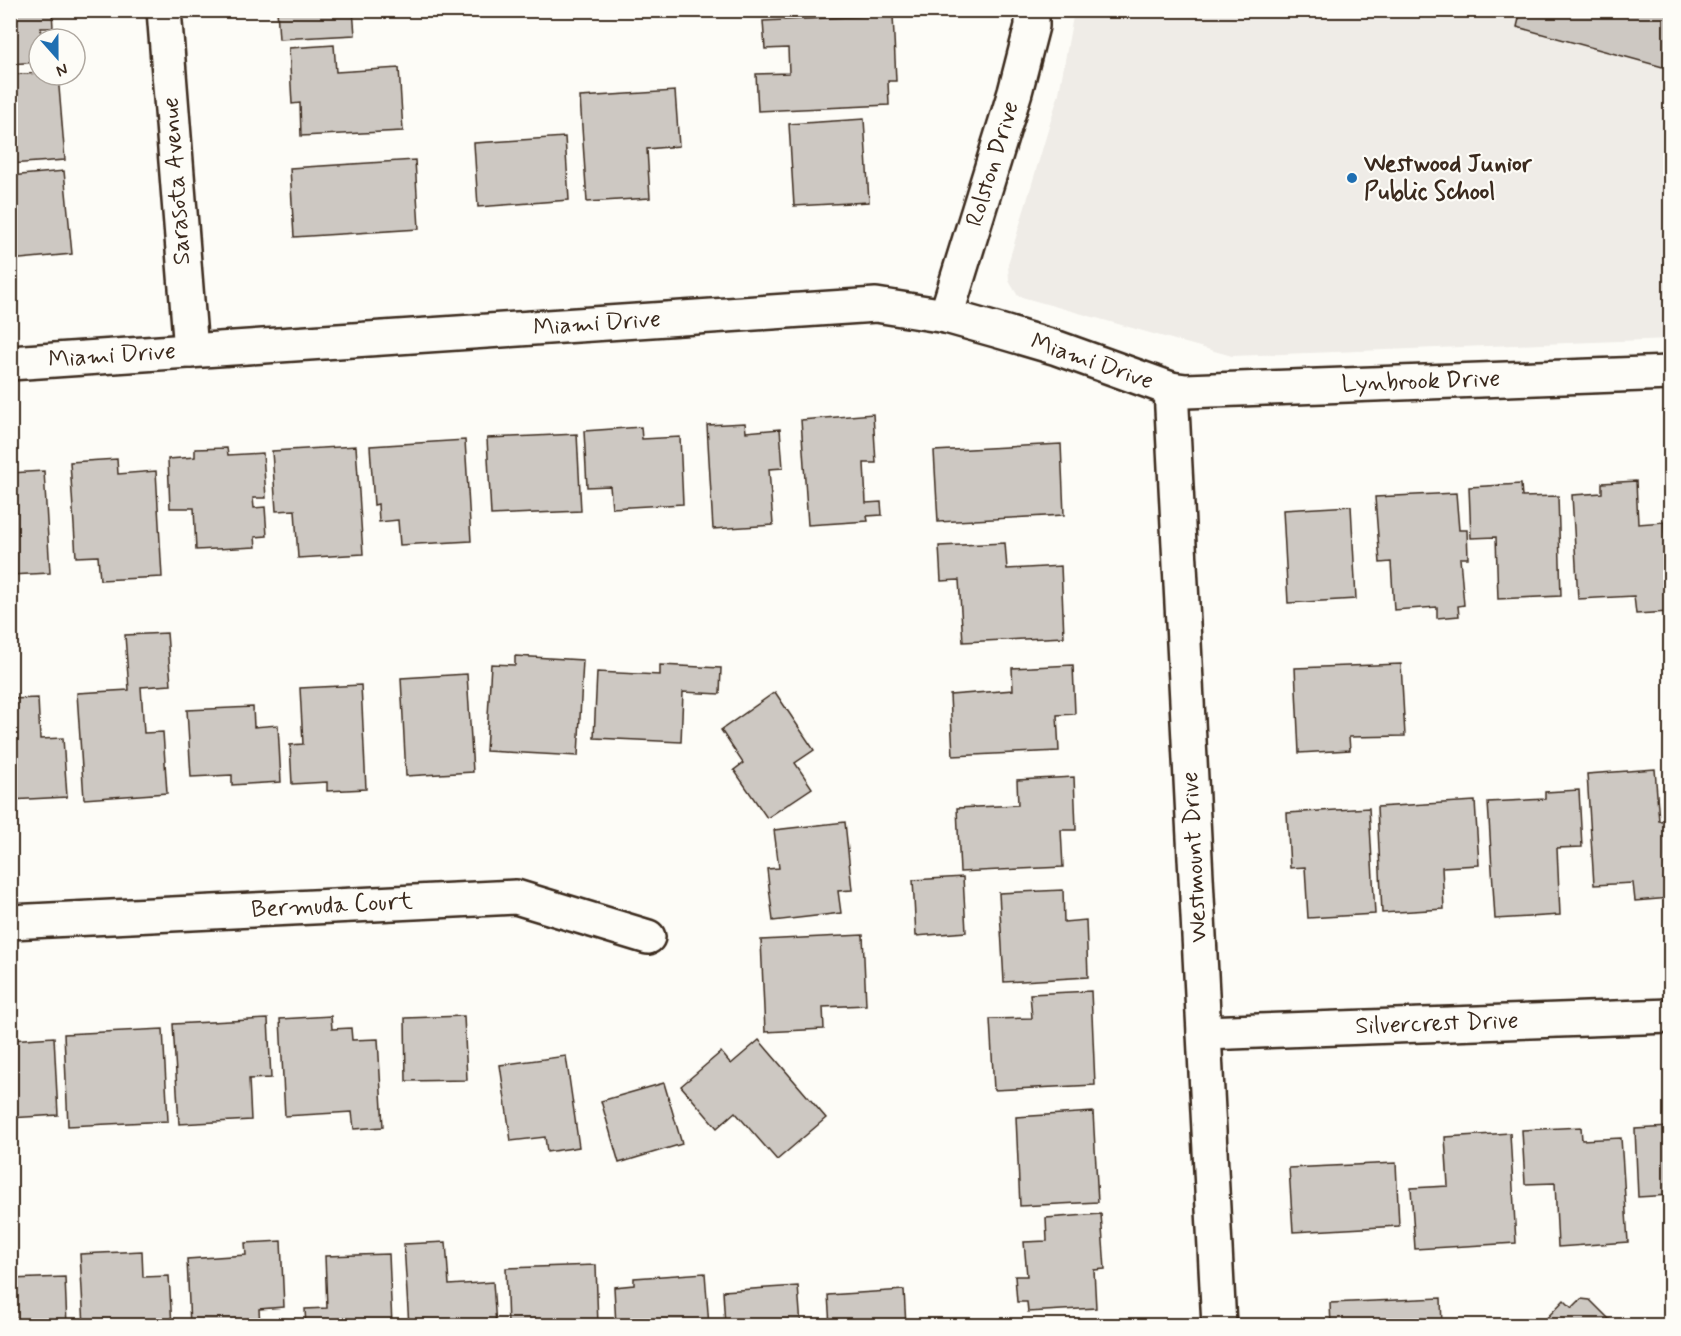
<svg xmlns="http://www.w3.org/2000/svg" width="1681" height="1336" font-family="Mynerve,sans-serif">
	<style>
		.built { fill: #efece7 }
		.building { fill: #cdc8c2; stroke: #3b2a1e; stroke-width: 1.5 }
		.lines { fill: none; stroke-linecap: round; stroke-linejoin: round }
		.minor-casing { stroke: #3b2a1e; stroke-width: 38 }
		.minor { stroke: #fdfcf7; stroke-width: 33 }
		.poi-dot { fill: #1f6fb2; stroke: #fdfcf7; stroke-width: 2 }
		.labels { text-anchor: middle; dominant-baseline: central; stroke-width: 4.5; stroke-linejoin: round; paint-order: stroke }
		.street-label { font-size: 24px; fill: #3b2a1e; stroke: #fdfcf7 }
		.poi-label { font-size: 24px; font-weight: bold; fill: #3b2a1e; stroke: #fdfcf7; text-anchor: start }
	</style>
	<rect width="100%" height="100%" fill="#fdfcf7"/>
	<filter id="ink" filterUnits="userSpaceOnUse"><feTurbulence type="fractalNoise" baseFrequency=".0167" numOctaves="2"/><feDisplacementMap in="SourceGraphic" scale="12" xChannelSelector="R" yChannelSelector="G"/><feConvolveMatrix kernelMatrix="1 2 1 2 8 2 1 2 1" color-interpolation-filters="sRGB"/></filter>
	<g filter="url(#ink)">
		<polygon class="built" points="1074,11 1670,11 1670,339 1232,356 1018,296 1009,281 1008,264 1059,93"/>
		<g class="building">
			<polygon points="10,10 52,10 53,28 41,28 39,62 10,64"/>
			<polygon points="277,10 353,10 355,35 279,39"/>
			<polygon points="1521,10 1670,10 1670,69 1517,27"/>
			<polygon points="893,15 896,81 888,81 889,105 758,111 756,74 789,73 788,48 765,49 763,21"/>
			<polygon points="334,45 336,72 399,68 403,131 301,136 300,103 292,104 289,48"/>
			<polygon points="39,73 39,75 58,75 65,160 10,164 10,75"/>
			<polygon points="675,91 679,146 647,149 650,198 587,202 580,97"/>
			<polygon points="864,119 869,202 794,206 789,124"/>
			<polygon points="565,137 569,200 478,207 474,143"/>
			<polygon points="415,160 419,229 294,237 290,168"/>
			<polygon points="64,171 72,254 10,260 10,176"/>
			<polygon points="873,414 876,463 864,463 866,503 881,502 882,515 867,516 868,521 808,525 801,420"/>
			<polygon points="745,423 746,432 780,429 783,468 769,469 773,525 713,529 707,425"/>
			<polygon points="641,427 642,439 680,437 683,504 612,508 610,486 587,487 584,431"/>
			<polygon points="577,434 581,511 491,515 487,438"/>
			<polygon points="465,440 471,541 400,545 398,520 379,522 378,504 374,505 370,446"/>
			<polygon points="1061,444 1064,515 938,522 934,451"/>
			<polygon points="356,446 363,554 298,558 295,510 276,511 272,451"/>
			<polygon points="227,448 228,455 263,453 266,498 253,498 254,508 265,507 267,536 255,537 256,547 196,550 194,508 170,508 168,459 195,457 195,449"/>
			<polygon points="117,459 118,474 156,471 162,577 100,580 98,556 76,557 70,462"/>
			<polygon points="44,471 50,573 10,575 10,473"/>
			<polygon points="1636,481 1638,524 1664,522 1669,612 1636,614 1634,596 1578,599 1572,495 1602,493 1602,483"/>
			<polygon points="1521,484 1522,497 1558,496 1561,596 1498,599 1496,537 1471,538 1469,487"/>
			<polygon points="1456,493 1459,530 1467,530 1468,558 1460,558 1464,605 1458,606 1459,616 1437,618 1437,607 1394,610 1391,562 1380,563 1375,497"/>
			<polygon points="1351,506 1356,599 1288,603 1283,510"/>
			<polygon points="1005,543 1007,569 1061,566 1064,637 963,642 959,580 941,581 939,546"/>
			<polygon points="167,633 171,685 141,687 144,733 163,732 167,793 84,799 77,693 129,690 125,635"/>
			<polygon points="515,656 583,660 578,756 486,751 491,664 515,665"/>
			<polygon points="1401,664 1405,736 1349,737 1350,750 1299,753 1295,668"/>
			<polygon points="660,665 721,668 720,694 683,692 681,742 594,738 597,672 660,675"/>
			<polygon points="1073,665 1075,714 1057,715 1059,751 953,756 950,695 1013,690 1012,668"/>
			<polygon points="467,674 473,772 406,776 401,678"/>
			<polygon points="361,685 366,789 327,791 327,782 292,784 290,745 303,744 300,688"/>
			<polygon points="775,692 814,750 795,763 812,788 767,818 734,770 743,763 721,730"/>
			<polygon points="38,698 40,739 63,738 67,797 10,800 10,699"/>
			<polygon points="253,707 254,727 278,725 281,782 232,785 232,775 191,777 187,710"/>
			<polygon points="1655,769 1659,821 1670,820 1670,898 1635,901 1633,883 1594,885 1587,774"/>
			<polygon points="1074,777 1076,830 1061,830 1063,867 960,872 957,808 1018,805 1017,780"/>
			<polygon points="1579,790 1582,847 1557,848 1560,915 1495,919 1488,802 1545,799 1545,792"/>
			<polygon points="1475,801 1479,865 1442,867 1444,909 1382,913 1377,807"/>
			<polygon points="1369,808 1375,914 1308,918 1305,867 1290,868 1287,813"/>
			<polygon points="845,822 852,890 838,891 841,913 773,921 767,869 779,868 774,830"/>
			<polygon points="963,877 966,932 916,936 913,880"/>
			<polygon points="1063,890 1064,922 1086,920 1088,977 1004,982 999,893"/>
			<polygon points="863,935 866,1005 823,1007 824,1029 765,1032 761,940"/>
			<polygon points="1091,991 1095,1085 994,1090 990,1019 1032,1018 1030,994"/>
			<polygon points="331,1016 332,1029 351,1028 352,1040 378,1039 383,1127 354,1129 352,1112 285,1116 280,1019"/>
			<polygon points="464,1016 467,1080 406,1081 405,1018"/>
			<polygon points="268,1019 271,1078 249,1079 251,1120 179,1124 173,1024"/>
			<polygon points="163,1029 168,1121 68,1126 64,1034"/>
			<polygon points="54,1037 58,1115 10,1118 10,1040"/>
			<polygon points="759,1040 826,1118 777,1160 735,1112 717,1128 681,1086 721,1052 731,1064"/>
			<polygon points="566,1056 579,1147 547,1152 545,1137 511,1141 500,1065"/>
			<polygon points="664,1083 682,1144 619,1163 601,1101"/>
			<polygon points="1093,1112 1098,1202 1020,1206 1016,1117"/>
			<polygon points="1581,1127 1582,1140 1621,1138 1628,1242 1558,1247 1555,1183 1525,1184 1522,1130"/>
			<polygon points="1670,1127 1670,1195 1638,1197 1635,1129"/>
			<polygon points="1510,1133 1516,1243 1415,1249 1411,1188 1448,1186 1445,1137"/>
			<polygon points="1396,1163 1399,1226 1293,1232 1289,1168"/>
			<polygon points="1101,1214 1105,1269 1094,1270 1096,1308 1028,1312 1027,1302 1017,1302 1015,1276 1027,1276 1024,1242 1047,1241 1046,1218"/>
			<polygon points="281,1241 284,1307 259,1309 260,1326 190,1326 187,1259 246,1255 245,1243"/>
			<polygon points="446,1242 449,1285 493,1282 496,1326 409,1326 404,1244"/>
			<polygon points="142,1251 143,1277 169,1276 172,1326 84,1326 80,1254"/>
			<polygon points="389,1254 392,1326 306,1326 305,1309 327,1308 325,1256"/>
			<polygon points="596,1265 598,1326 508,1326 506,1268"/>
			<polygon points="705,1273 709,1326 616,1326 614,1287 634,1285 634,1278"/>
			<polygon points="65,1277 67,1326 10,1326 10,1279"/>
			<polygon points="798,1286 801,1326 725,1326 723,1291"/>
			<polygon points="904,1290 906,1326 830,1326 828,1295"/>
			<polygon points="1441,1298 1442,1326 1331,1326 1330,1303"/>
			<polygon points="1581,1299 1590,1300 1616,1326 1539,1326 1564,1300 1572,1308"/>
		</g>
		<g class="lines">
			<g class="minor-casing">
				<g id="minor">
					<polyline points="164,10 191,351"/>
					<polyline points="946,316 1015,92 1032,26 1032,10"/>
					<polyline points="10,363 876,305 946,316 996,330 1057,348 1171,389 1186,391 1670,373"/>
					<polyline points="1171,389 1219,1326"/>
					<polyline points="10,922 516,897 648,937"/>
					<polyline points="1204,1033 1670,1016"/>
				</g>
			</g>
			<use href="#minor" class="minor"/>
		</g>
	</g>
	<circle class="poi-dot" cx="1352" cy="178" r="6"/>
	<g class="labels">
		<g class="street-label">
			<text transform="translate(993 164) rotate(-73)">Rolston Drive</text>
			<text transform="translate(177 181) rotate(-94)">Sarasota Avenue</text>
			<text transform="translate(597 324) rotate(-4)">Miami Drive</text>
			<text transform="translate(112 356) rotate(-4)">Miami Drive</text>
			<text transform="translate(1092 362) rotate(19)">Miami Drive</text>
			<text transform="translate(1421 382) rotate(-2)">Lynbrook Drive</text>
			<text transform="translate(1195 857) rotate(-93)">Westmount Drive</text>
			<text transform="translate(332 906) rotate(-3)">Bermuda Court</text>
			<text transform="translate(1437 1024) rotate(-2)">Silvercrest Drive</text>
		</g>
		<g class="poi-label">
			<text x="1364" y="164">Westwood Junior<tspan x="1364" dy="28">Public School</tspan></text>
		</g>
	</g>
	<rect width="1681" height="1336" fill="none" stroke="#fdfcf7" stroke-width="36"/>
	<rect x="18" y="18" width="1645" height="1300" fill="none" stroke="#3b2a1e" stroke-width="2" filter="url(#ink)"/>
	<g transform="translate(57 57) rotate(159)"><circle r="28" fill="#fdfcf7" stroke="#afa8a0" stroke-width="1.5"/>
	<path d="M0-4.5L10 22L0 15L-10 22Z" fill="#1f6fb2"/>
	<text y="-9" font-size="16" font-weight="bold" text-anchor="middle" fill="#3b2a1e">N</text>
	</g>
</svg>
